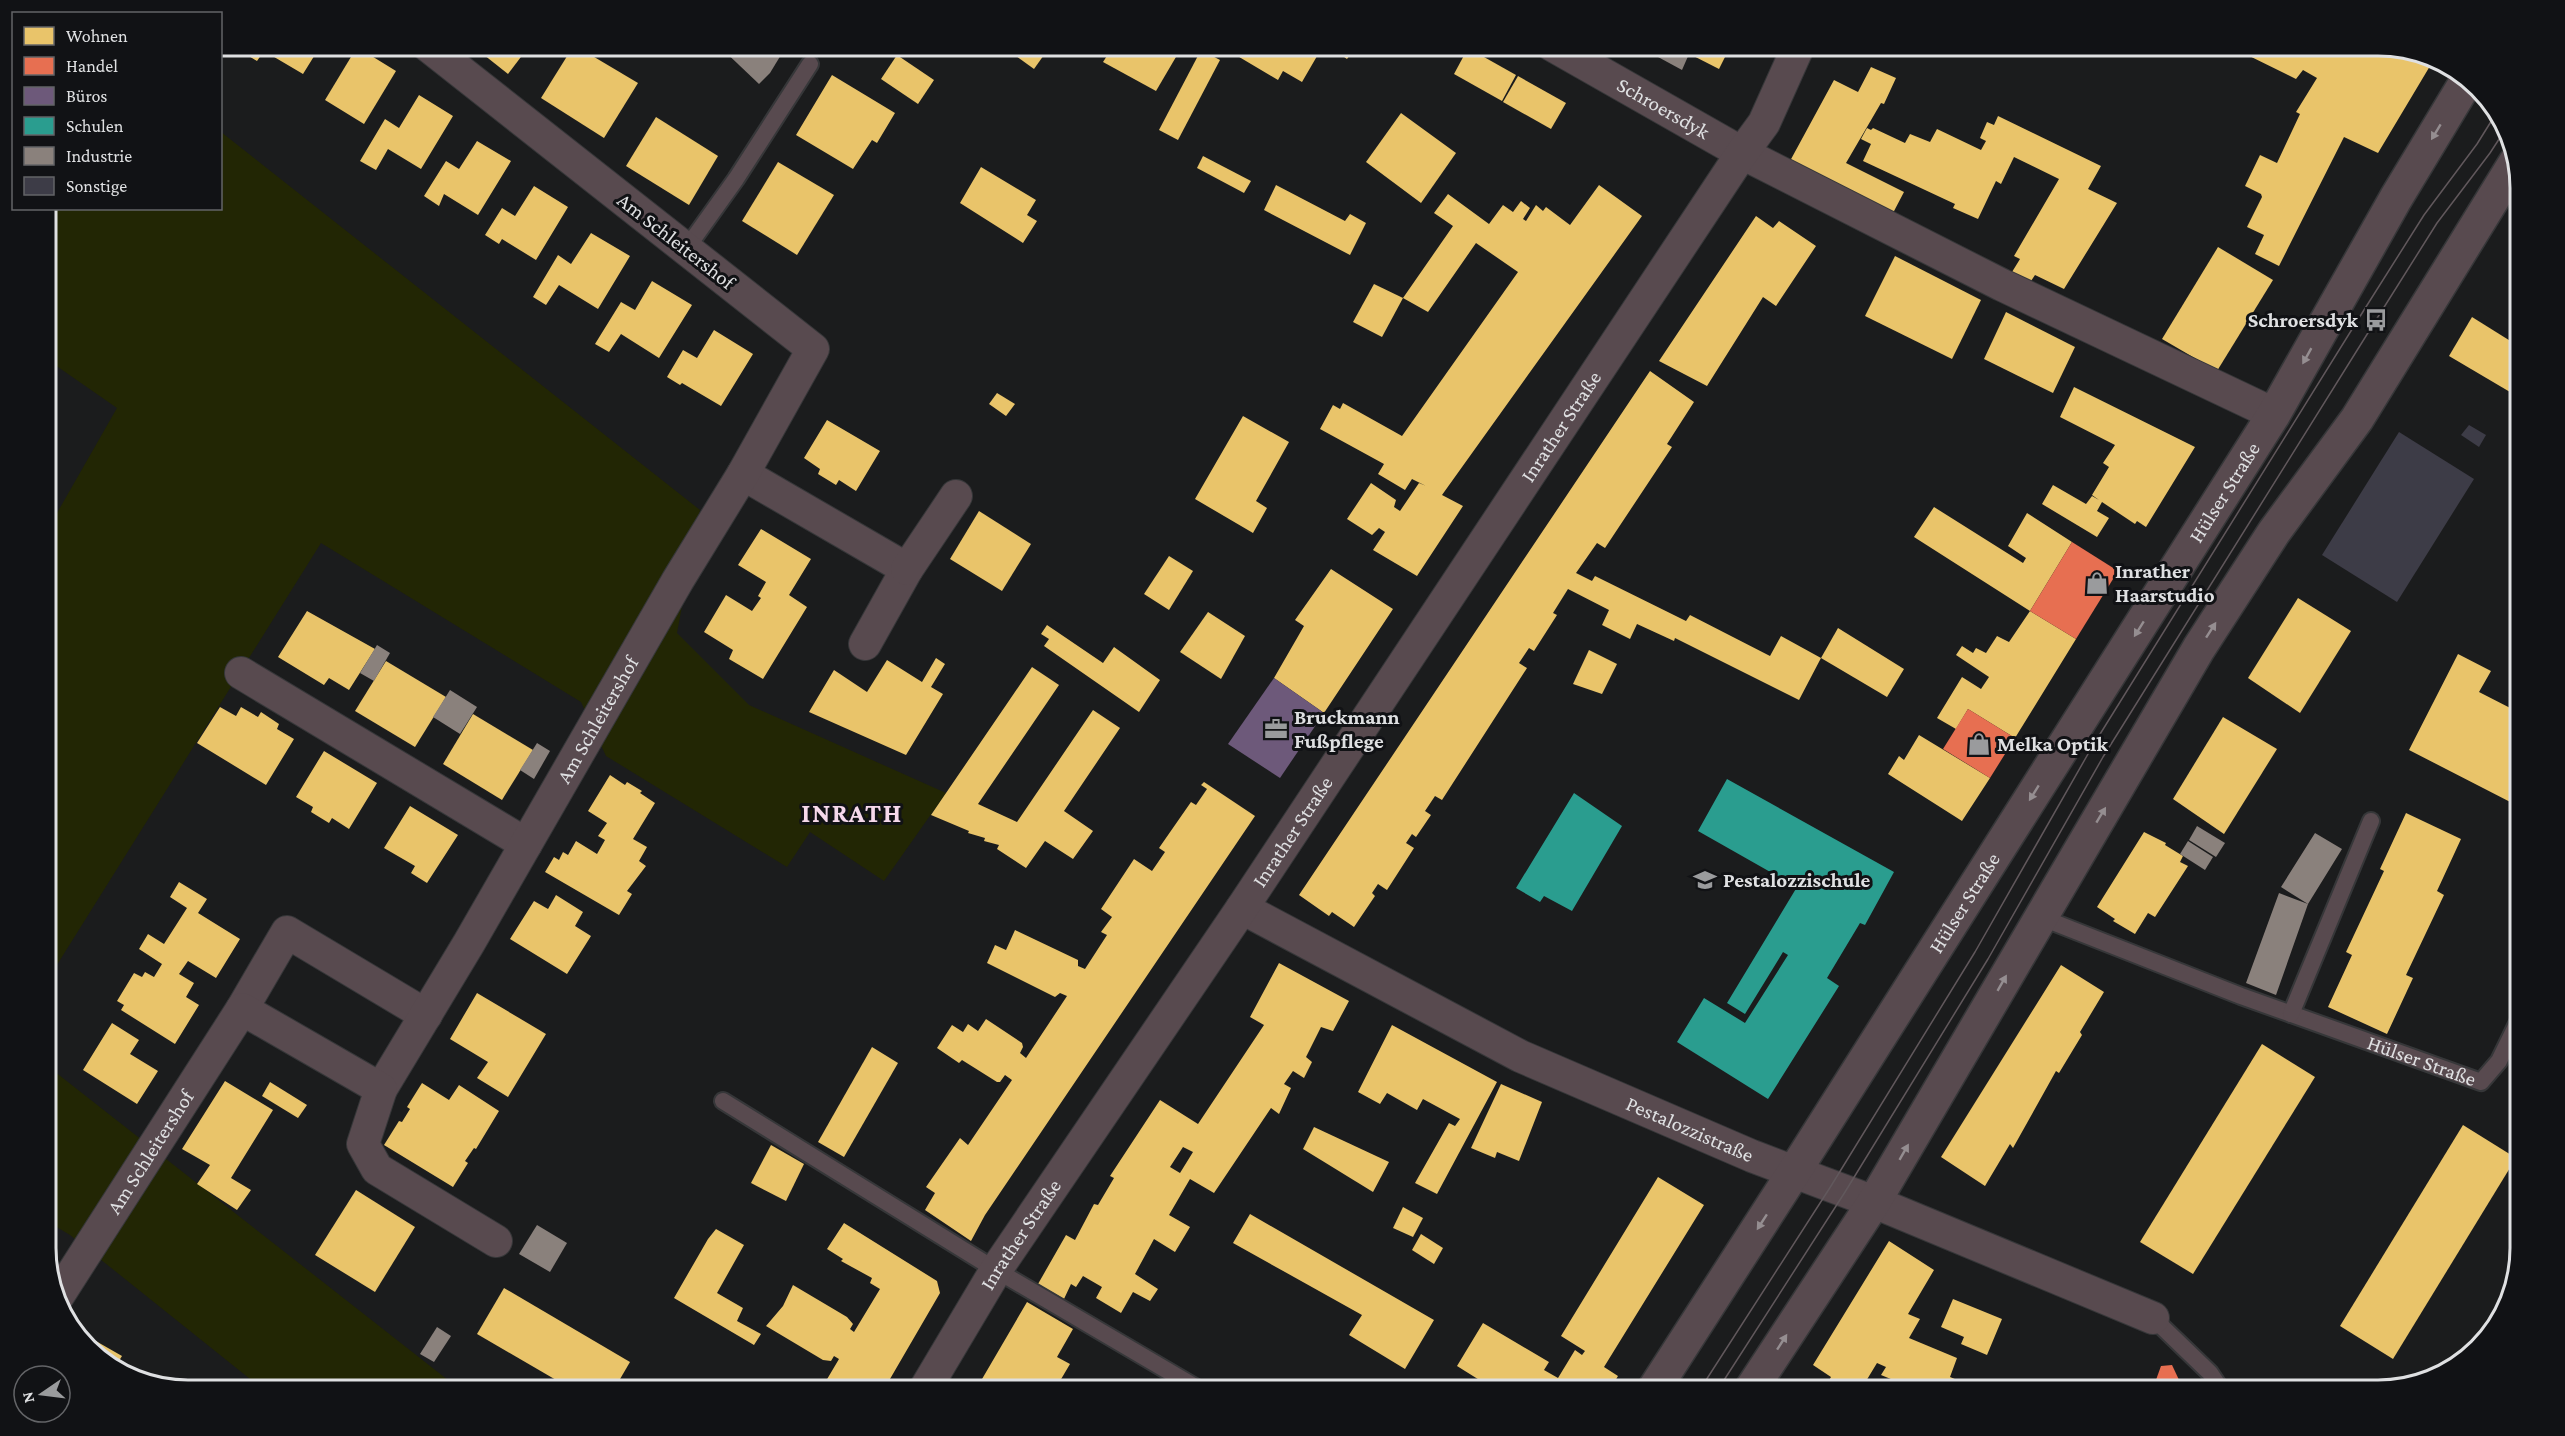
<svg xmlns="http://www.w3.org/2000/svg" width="2565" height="1436" font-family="'Crimson Pro',serif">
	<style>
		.green { fill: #222604 }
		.homes { fill: #e9c46a; fill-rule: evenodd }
		.shops { fill: #e76f51 }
		.offices { fill: #6d597a }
		.schools { fill: #2a9d8f }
		.industry { fill: #8a817c }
		.building { fill: #3d3c47 }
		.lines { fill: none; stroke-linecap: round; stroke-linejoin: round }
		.service-casing { stroke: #363739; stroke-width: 20 }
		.minor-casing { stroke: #363739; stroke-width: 34 }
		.tertiary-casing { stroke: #363739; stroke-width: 36 }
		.service { stroke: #584a4f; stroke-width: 16 }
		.minor { stroke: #584a4f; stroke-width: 32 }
		.tertiary { stroke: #584a4f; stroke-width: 33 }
		.tram { stroke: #61585c; stroke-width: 1.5 }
		.oneway { fill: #958e91 }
		.labels { text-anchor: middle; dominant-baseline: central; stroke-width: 6; stroke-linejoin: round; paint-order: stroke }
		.street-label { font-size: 21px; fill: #dfe0e2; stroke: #111215 }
		.poi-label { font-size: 21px; font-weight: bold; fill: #dfe0e2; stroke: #111215; text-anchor: start }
		.district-label { font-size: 27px; font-weight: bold; letter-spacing: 1.5px; fill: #f6d9eb; stroke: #111215 }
		.rim { fill: none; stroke: #dfe0e2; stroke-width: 3 }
	</style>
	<rect width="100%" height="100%" fill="#1b1c1d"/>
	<g class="green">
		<polygon points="221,132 700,510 677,633 749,705 946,793 884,881 810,832 787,867 606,756 581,702 321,543 45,984 45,534 117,408 45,358 45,209 220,208"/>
		<polygon points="45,1064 462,1391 265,1391 70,1235 45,1220"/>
	</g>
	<g class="homes">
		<polygon points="243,45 321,45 303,74 264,51 257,61 244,53 247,47"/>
		<polygon points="475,45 530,45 508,74 474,47"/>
		<polygon points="574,45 638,83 604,138 541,98"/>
		<polygon points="1001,45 1051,45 1034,69"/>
		<polygon points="1114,45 1183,45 1156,91 1103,62"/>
		<polygon points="1219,45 1310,45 1320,51 1302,82 1283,71 1278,80"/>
		<polygon points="1327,45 1357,45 1347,59"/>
		<polygon points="1672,45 1731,45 1719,69"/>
		<polygon points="1884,45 1914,45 1908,57"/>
		<polygon points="1979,45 2010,45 2007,52 1996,47 1994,52"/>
		<polygon points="2227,45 2337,45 2351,51 2355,45 2377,45 2433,61 2378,153 2344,137 2279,266 2255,254 2264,235 2247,227 2262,197 2261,194 2245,186 2260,155 2277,163 2300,114 2296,112 2317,78 2303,70 2296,79"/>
		<polygon points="357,47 396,71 364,124 325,100"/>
		<polygon points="1468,48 1516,75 1502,101 1454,74"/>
		<polygon points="1201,50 1220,60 1178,140 1159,130"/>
		<polygon points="897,55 934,80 918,104 881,79"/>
		<polygon points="1871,67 1896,78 1884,104 1881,103 1846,163 1904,192 1893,213 1790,161 1834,80 1858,92"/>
		<polygon points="832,75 895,113 877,143 872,140 853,169 796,135"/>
		<polygon points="1518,76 1566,103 1551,129 1503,102"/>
		<polygon points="419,95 453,116 421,169 388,149 376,170 360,161 385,119 399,128"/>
		<polygon points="1401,113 1456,153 1421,203 1366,162"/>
		<polygon points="1998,116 2101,166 2088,189 2117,203 2064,289 2035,275 2031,281 2012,272 2020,259 2014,256 2059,179 2014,157 2001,184 1996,181 1978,219 1953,208 1955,204 1863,161 1871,144 1861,139 1867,128 1871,130 1873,128 1905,143 1910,134 1930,142 1937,129 1981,150 1986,141 1980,138 1987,122 1994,125"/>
		<polygon points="656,117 718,156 689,205 626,166"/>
		<polygon points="477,141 511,161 478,215 444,194 439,206 424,196 446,161 459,169"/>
		<polygon points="1203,156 1251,181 1244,193 1197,168"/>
		<polygon points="778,162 834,195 797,255 742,221"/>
		<polygon points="981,167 1036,200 1027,215 1037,221 1023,243 960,203"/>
		<polygon points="1276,185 1345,221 1350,214 1366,223 1350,255 1264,210"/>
		<polygon points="1599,185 1642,216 1442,495 1463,506 1417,576 1373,550 1385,532 1379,528 1372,535 1347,519 1371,483 1396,500 1394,507 1400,511 1419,483 1426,486 1412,479 1405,490 1378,474 1384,464 1320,429 1333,405 1340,409 1343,403 1402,436 1518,272 1476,243 1428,312 1403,298 1453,226 1434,213 1448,194 1489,224 1503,205 1513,212 1521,201 1530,208 1523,219 1526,221 1536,205 1543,211 1546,207 1570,225"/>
		<polygon points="534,186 568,207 536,260 502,239 499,244 485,235 502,208 515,216"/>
		<polygon points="1756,216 1773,228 1779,221 1816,246 1776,306 1763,297 1707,386 1659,361"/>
		<polygon points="591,233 630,256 598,309 559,285 546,305 533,297 558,255 571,264"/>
		<polygon points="2218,247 2273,280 2217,371 2162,339"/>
		<polygon points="1895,256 1981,300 1952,359 1865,316"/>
		<polygon points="652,281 692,305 659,358 621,334 609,352 595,344 621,302 635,310"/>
		<polygon points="1374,284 1403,298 1382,337 1353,322"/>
		<polygon points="2006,312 2075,347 2053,393 1984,359"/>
		<polygon points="2472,317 2520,347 2520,377 2510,392 2449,356"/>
		<polygon points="714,330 753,354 721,406 682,383 680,385 667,377 683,350 697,358"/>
		<polygon points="1650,371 1694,402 1667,444 1672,447 1605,548 1597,543 1576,573 1592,581 1595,576 1686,621 1690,615 1770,656 1781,636 1821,658 1799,700 1675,638 1674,641 1637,624 1630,639 1602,625 1609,610 1568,589 1553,613 1557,615 1534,651 1529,648 1519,663 1527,668 1442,800 1435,796 1425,811 1431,815 1416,837 1412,834 1406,843 1414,848 1387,890 1378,884 1372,893 1375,896 1354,927 1332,912 1329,916 1299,895"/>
		<polygon points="2074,387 2195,447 2146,527 2137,521 2135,524 2102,502 2097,511 2109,518 2097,537 2042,504 2053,485 2086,504 2092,496 2099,500 2092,495 2109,467 2103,463 2115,445 2060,417"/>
		<polygon points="997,393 1015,404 1006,416 989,404"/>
		<polygon points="1243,416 1289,442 1256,501 1267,508 1253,533 1195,499"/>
		<polygon points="827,420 880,451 856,491 839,480 836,485 818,474 820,469 804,458"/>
		<polygon points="1934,507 2023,563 2026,558 2008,546 2027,513 2072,542 2030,611 1914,537"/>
		<polygon points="979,511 1031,544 1002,591 950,559"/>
		<polygon points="761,529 811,559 789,595 807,607 763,679 729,659 733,650 704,632 726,595 752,611 761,598 758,596 766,582 738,565"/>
		<polygon points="1169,556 1193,571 1169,610 1144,594"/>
		<polygon points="1331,569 1393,609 1324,713 1274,678 1304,626 1295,620"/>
		<polygon points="2298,598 2351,631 2300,713 2248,678"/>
		<polygon points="307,611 375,649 349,690 329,678 324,685 278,657"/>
		<polygon points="2030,611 2076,639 2015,738 1968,709 1956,729 1937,718 1962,677 1981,689 1989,677 1956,655 1962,646 1973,653 1976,648 1986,653 1997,636 2009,642"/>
		<polygon points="1208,612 1245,636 1221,679 1180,652"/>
		<polygon points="1047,625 1103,663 1114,647 1160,680 1139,712 1044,646 1049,639 1041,634"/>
		<polygon points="1838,628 1904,669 1887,697 1821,658"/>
		<polygon points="1589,650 1617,664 1602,694 1573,684"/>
		<polygon points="2458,654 2491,671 2479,692 2520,713 2520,807 2409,750"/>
		<polygon points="936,658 945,664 931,687 943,694 906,755 809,712 834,670 867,692 887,660 922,682"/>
		<polygon points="386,661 446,697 415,747 355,711"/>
		<polygon points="1032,667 1059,685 978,804 1017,822 1093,710 1120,728 1064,811 1093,831 1073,859 1045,841 1026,868 997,849 999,845 984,841 985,838 968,833 969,831 931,815"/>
		<polygon points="220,707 236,716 241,707 258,717 261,712 279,724 277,729 294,739 266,785 197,743"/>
		<polygon points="473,714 533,750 502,800 443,764"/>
		<polygon points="2223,717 2277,749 2224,834 2173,799"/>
		<polygon points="1919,735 1990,778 1962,821 1888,774 1899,756 1904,760"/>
		<polygon points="324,751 377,783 349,829 332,818 329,823 311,812 313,807 296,797"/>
		<polygon points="610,775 625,785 627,782 642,791 640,793 655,803 633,839 647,847 639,861 646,866 627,891 632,894 619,915 545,872 554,857 559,860 563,852 568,855 576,841 597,854 605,840 598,836 607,823 588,811"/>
		<polygon points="1204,782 1255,816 985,1215 971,1241 925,1210 935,1193 926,1187 960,1138 968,1145 1012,1080 1005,1075 1000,1082 997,1082 962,1060 959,1063 937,1048 952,1025 963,1032 968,1024 978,1031 986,1019 1022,1043 1023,1047 1020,1053 1026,1058 1067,996 1060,993 1055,997 987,963 995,945 1006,950 1015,930 1078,960 1078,966 1085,969 1107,935 1101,932 1112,917 1101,909 1134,859 1152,871 1165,852 1159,848 1191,802 1196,805 1207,789 1201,785"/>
		<polygon points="410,806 458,835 427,883 411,873 415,866 384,848"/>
		<polygon points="2406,813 2461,839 2437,891 2444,895 2406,975 2413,978 2387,1034 2328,1007 2352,955 2346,952 2384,871 2380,869"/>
		<polygon points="2144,832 2166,843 2165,845 2183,856 2180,862 2188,866 2155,917 2148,913 2135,934 2113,921 2115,919 2097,907"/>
		<polygon points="179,882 207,899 198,913 240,939 216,978 188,961 179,974 194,983 186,997 199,1005 175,1044 121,1010 124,1005 117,1001 134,973 142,977 145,972 154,977 162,964 139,949 148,934 164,944 187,908 170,897"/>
		<polygon points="556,895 583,912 575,926 591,936 567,974 510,939 534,901 548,909"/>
		<path d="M1279 963 1349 1001 1333 1031 1321 1027 1306 1057 1312 1062 1304 1078 1293 1071 1284 1084 1291 1088 1279 1114 1271 1108 1214 1193 1190 1179 1169 1215 1190 1227 1175 1252 1154 1239 1135 1274 1158 1289 1150 1301 1133 1292 1121 1313 1096 1298 1102 1287 1083 1276 1076 1287 1071 1284 1064 1299 1038 1284 1066 1235 1075 1240 1094 1204 1098 1205 1114 1178 1110 1176 1160 1100 1198 1124 1264 1025 1250 1017ZM1183 1147 1193 1152 1180 1173 1170 1167Z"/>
		<polygon points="2061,965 2104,992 2080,1032 2082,1035 2059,1073 2056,1071 2013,1148 2010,1144 1985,1186 1941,1157"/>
		<polygon points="477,993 546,1034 508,1097 477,1078 488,1062 450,1039"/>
		<polygon points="112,1023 139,1040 130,1054 158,1071 137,1104 83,1070"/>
		<polygon points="1392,1025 1497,1082 1437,1194 1415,1183 1449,1123 1455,1126 1460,1119 1423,1099 1417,1110 1387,1093 1380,1104 1358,1092"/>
		<polygon points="2262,1044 2315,1077 2193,1274 2140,1242"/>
		<polygon points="872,1047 898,1063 844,1157 818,1142"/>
		<polygon points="225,1081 273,1110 231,1178 251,1190 237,1210 197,1184 210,1165 182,1149"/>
		<polygon points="270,1082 307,1105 298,1118 262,1096"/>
		<polygon points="422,1083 449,1100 459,1085 499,1111 476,1149 474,1148 465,1161 468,1163 453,1187 384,1145 399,1121 402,1122 410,1109 407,1107"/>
		<polygon points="1501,1084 1542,1102 1519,1161 1497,1152 1495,1158 1471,1148"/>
		<polygon points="2463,1125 2516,1158 2393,1359 2340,1326"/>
		<polygon points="1314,1127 1389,1162 1373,1192 1303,1149"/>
		<polygon points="771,1145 804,1164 786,1201 751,1183"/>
		<polygon points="1658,1177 1704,1205 1604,1367 1618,1376 1609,1391 1497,1391 1457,1366 1483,1323 1549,1362 1544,1370 1558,1378 1575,1350 1582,1355 1585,1351 1561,1336"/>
		<polygon points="356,1190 415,1227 375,1292 315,1255"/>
		<polygon points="1403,1207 1423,1218 1413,1237 1393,1228"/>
		<polygon points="1250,1214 1434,1320 1405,1369 1349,1335 1362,1315 1233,1243"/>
		<polygon points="844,1223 937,1281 940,1293 883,1391 805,1391 812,1379 823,1386 839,1359 834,1356 831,1361 823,1360 766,1326 783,1306 793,1285 847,1317 853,1324 850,1329 854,1332 880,1289 870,1283 872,1278 841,1261 843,1259 827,1249"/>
		<polygon points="716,1229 744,1245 717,1293 743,1308 737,1321 761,1334 754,1345 674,1298 708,1239"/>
		<polygon points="1421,1234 1443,1248 1434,1264 1412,1250"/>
		<polygon points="1889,1241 1934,1270 1908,1314 1920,1319 1909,1338 1957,1358 1950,1377 1974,1387 1972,1391 1951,1391 1945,1388 1943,1391 1920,1391 1881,1375 1886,1367 1877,1363 1860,1391 1823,1391 1831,1377 1813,1365"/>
		<polygon points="504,1288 630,1362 613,1391 575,1391 477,1334"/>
		<polygon points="1953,1299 2002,1319 1987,1355 1961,1344 1964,1337 1941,1327"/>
		<polygon points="1027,1302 1073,1329 1057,1357 1070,1364 1057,1386 1044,1379 1037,1391 975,1391"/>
		<polygon points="80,1332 122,1356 114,1369 77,1335"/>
	</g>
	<g class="shops">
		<polygon points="2072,542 2118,571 2076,639 2030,611"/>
		<polygon points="1968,709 2015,738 1990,778 1943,749"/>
		<polygon points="2172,1365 2180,1382 2177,1391 2152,1391 2161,1366"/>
	</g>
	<polygon class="offices" points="1274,678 1324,713 1280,778 1228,744"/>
	<g class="schools">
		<polygon points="1727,779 1894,872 1865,925 1860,923 1827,978 1839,986 1768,1099 1677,1042 1704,998 1745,1023 1788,955 1783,952 1745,1014 1727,1003 1797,887 1698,831"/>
		<polygon points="1574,793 1622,826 1572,911 1544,896 1540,902 1516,888"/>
	</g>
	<g class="industry">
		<polygon points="718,45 787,45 770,73 759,84"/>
		<polygon points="1651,45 1672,45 1689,54 1682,70 1647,51"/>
		<polygon points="377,645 390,653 374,681 360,673"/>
		<polygon points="450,690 477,707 460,734 433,717"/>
		<polygon points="537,743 550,751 534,779 520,770"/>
		<polygon points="2197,826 2225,843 2216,857 2189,840"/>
		<polygon points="2315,833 2342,849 2308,904 2276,995 2246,983 2279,893 2308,904 2281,887"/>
		<polygon points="2188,841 2213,857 2205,870 2180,854"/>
		<polygon points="537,1225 567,1243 550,1272 519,1254"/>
		<polygon points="437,1327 451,1336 434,1362 420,1354"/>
	</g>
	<g class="building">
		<polygon points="2469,425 2486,435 2479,447 2461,435"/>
		<polygon points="2399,432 2474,479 2397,602 2322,555"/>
		<polygon points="2520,645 2520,664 2513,660"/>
	</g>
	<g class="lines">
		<g class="service-casing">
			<g id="service">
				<polyline points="686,249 736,179 810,64"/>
				<path id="s1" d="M2040 917 2241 996 2481 1082 2499 1061 2520 1018"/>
				<polyline points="2291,1014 2371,821"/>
				<polyline points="723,1101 996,1270 1202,1391"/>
				<polyline points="2153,1318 2210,1373 2222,1391"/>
			</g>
		</g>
		<g class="minor-casing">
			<g id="minor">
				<path id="s2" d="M1552 45 1742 153 2002 285 2274 414"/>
				<polyline points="743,474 907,569 865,644"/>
				<polyline points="907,569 956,496"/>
				<polyline points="241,673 526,844"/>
				<path id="s3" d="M1242 908 1520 1056 1752 1156 1874 1202 2153 1318"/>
				<polyline points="242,1009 287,932 426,1015"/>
				<path id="s4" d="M381 1089 469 943 678 580 743 474 813 349 427 45"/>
				<path id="s5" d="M58 1296 242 1009 381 1089 363 1144 377 1169 496 1241"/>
				<path id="s6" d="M924 1391 996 1270 1242 908 1742 153 1764 123 1799 45"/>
			</g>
		</g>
		<g class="tertiary-casing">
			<g id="tertiary">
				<path id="s7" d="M1653 1391 1794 1172 2274 414 2396 198 2466 82"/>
				<polyline points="1750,1391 1874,1202 2199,648 2274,532 2357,419 2515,163"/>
			</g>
		</g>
		<use href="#service" class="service"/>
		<use href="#minor" class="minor"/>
		<use href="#tertiary" class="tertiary"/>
		<g class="tram">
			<polyline points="1699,1391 1831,1186 1975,952 2092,747 2364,310 2424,215 2477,144 2497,112"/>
			<polyline points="1717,1391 1845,1192 1988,959 2103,757 2376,320 2437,223 2490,153 2505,130"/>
		</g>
	</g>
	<defs><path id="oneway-solid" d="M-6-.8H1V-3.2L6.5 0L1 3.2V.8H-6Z" transform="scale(1.5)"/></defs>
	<g class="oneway">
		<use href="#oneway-solid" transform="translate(2436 132) rotate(121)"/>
		<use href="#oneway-solid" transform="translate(2307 356) rotate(119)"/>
		<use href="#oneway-solid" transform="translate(2139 629) rotate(122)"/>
		<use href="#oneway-solid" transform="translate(2211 630) rotate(-57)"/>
		<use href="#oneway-solid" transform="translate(2034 793) rotate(122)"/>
		<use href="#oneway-solid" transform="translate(2101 815) rotate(-59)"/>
		<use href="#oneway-solid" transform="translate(2002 983) rotate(-60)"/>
		<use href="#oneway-solid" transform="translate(1904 1152) rotate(-60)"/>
		<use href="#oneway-solid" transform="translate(1762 1222) rotate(123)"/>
		<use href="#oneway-solid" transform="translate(1782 1342) rotate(-57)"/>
	</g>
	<defs>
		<g id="bus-bare" transform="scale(1.8)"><path d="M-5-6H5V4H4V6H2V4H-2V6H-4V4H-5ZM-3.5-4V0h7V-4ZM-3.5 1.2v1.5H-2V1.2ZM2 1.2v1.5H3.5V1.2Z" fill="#9a9b9d" stroke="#111215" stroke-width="2.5" paint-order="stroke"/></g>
		<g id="shop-bare" transform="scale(1.8)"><path d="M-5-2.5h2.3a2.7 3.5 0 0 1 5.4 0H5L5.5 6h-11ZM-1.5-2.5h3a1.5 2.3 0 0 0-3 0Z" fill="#9a9b9d" stroke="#111215" stroke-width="2.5" paint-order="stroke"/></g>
		<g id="office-bare" transform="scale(1.8)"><path d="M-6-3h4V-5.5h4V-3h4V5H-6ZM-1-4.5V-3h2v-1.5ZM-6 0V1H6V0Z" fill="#9a9b9d" stroke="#111215" stroke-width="2.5" paint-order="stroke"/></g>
		<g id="school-bare" transform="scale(1.8)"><path d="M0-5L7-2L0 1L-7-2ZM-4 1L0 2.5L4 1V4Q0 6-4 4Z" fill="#9a9b9d" stroke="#111215" stroke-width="2.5" paint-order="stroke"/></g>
	</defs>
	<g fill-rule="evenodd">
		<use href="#bus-bare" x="2376" y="320"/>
		<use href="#shop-bare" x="2097" y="583"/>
		<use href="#office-bare" x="1276" y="729"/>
		<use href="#shop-bare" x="1979" y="744"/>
		<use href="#school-bare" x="1705" y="880"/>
	</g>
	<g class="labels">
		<g class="street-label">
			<text stroke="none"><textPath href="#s2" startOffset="128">Schroersdyk</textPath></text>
			<text transform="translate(676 241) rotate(38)">Am Schleitershof</text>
			<text stroke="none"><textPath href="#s6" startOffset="1156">Inrather Straße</textPath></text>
			<text stroke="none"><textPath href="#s7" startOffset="1065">Hülser Straße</textPath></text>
			<text stroke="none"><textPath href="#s4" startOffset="428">Am Schleitershof</textPath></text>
			<text stroke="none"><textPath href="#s6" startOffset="670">Inrather Straße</textPath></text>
			<text stroke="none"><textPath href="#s7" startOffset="579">Hülser Straße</textPath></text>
			<text stroke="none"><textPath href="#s1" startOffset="408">Hülser Straße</textPath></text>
			<text stroke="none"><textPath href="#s3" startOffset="500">Pestalozzistraße</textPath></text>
			<text stroke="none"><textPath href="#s5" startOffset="171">Am Schleitershof</textPath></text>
			<text stroke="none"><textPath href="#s6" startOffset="184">Inrather Straße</textPath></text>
		</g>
		<g class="poi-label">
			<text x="2358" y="320" text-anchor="end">Schroersdyk</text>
			<text x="2115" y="571">Inrather<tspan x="2115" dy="24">Haarstudio</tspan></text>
			<text x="1294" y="717">Bruckmann<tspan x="1294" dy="24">Fußpflege</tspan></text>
			<text x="1997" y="744">Melka Optik</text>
			<text x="1723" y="880">Pestalozzischule</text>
		</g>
		<g class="district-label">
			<text x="852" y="813">INRATH</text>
		</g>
	</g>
	<path d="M0 0H2565V1436H0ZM188 56H2378A132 132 0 0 1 2510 188V1248A132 132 0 0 1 2378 1380H188A132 132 0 0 1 56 1248V188A132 132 0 0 1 188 56Z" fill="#111215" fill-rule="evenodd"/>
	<path class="rim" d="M188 56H2378A132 132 0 0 1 2510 188V1248A132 132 0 0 1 2378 1380H188A132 132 0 0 1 56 1248V188A132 132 0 0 1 188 56Z"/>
	<rect x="12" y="12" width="210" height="198" fill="#111215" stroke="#636467" stroke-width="1.5"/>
	<rect x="24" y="27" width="30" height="18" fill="#e9c46a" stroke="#636467" stroke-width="1.5"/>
	<text x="66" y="42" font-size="18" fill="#dfe0e2">Wohnen</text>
	<rect x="24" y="57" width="30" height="18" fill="#e76f51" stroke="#636467" stroke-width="1.5"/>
	<text x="66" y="72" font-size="18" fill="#dfe0e2">Handel</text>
	<rect x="24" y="87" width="30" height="18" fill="#6d597a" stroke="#636467" stroke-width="1.5"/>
	<text x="66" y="102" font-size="18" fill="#dfe0e2">Büros</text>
	<rect x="24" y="117" width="30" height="18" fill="#2a9d8f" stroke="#636467" stroke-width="1.5"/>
	<text x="66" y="132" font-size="18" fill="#dfe0e2">Schulen</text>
	<rect x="24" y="147" width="30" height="18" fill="#8a817c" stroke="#636467" stroke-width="1.5"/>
	<text x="66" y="162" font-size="18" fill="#dfe0e2">Industrie</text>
	<rect x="24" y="177" width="30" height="18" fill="#3d3c47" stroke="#636467" stroke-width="1.5"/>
	<text x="66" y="192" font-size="18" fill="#dfe0e2">Sonstige</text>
	<g transform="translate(42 1394) rotate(256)"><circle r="28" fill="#111215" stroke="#636467" stroke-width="1.5"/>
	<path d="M0-4.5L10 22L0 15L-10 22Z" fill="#9a9b9d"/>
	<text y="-9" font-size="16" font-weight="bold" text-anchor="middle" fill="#dfe0e2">N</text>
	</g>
</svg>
